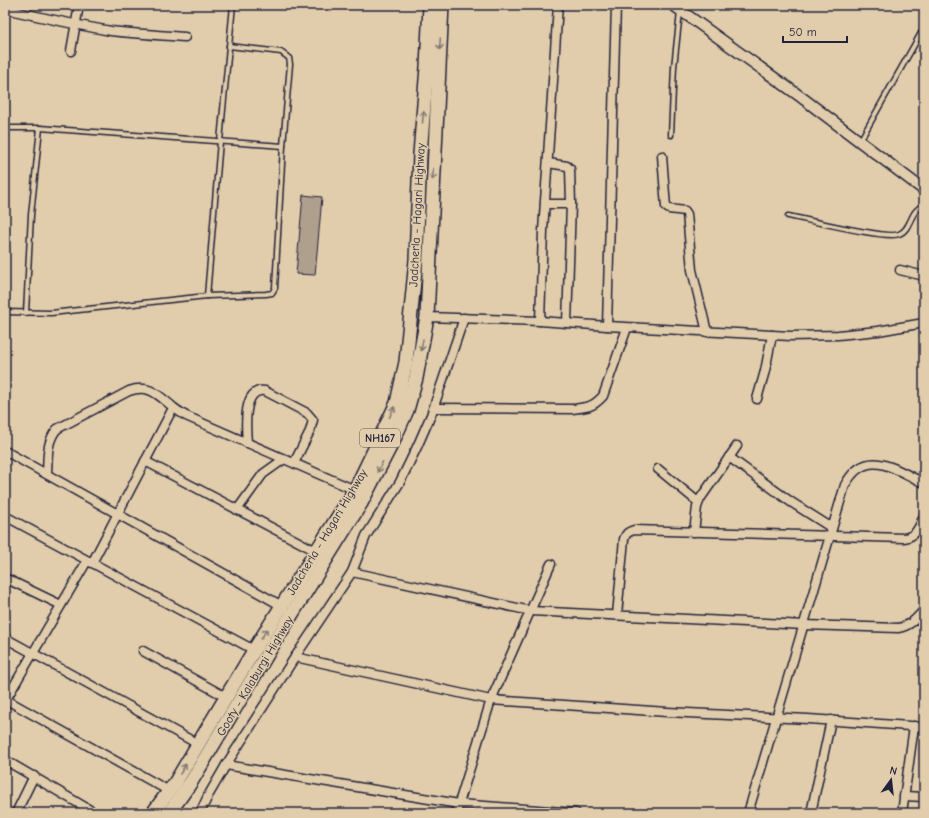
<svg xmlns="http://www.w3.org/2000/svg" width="929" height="818" font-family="'Comic Neue',sans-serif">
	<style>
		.building { fill: #afa08e; stroke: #22223b }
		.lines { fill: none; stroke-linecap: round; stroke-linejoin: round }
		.service-casing { stroke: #22223b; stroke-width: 7 }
		.minor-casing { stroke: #22223b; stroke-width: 11 }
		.tertiary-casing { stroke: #22223b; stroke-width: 13 }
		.trunk-casing { stroke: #22223b; stroke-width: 16 }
		.service { stroke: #e1cdab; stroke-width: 4 }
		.minor { stroke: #e1cdab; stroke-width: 8 }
		.tertiary { stroke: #e1cdab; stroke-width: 10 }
		.trunk { stroke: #e1cdab; stroke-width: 13 }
		.oneway { stroke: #827873 }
		.labels { text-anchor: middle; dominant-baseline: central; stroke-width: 3; stroke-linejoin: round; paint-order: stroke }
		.shield { fill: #e1cdab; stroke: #5b555d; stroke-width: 1 }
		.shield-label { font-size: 11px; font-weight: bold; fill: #22223b }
		.street-label { font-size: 12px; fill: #22223b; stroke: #e1cdab }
	</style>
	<rect width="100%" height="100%" fill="#e1cdab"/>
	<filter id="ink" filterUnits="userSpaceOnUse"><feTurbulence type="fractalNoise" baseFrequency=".025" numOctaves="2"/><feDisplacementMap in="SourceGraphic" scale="8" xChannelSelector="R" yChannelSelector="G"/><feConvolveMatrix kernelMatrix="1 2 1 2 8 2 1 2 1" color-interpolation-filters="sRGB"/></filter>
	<g filter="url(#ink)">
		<polygon class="building" points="303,195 322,197 315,275 296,274"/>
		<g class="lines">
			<g class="service-casing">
				<g id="service">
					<polyline points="5,128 40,128 283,146"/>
					<polyline points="671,135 674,67 680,12"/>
					<polyline points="860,141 921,33"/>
					<path d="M788 216C805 219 888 240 899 234 908 231 910 219 915 212 918 209 921 206 924 204"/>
					<polyline points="207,296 220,141 233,5"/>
					<polyline points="5,312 51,313 207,296 266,294 272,293 275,288 283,146 290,64 289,58 281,52 229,46"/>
					<polyline points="26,313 31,215 40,128"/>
				</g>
			</g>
			<g class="minor-casing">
				<g id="minor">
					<path d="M5 9C40 17 76 25 111 31 136 34 161 35 185 37"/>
					<polyline points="71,51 79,5"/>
					<polyline points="662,156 666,207 669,209 685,211 687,214 692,270 707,332"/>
					<polyline points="548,163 567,166 570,169 571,204 567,323"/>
					<polyline points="545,204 571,204"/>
					<polyline points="900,270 924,276"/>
					<polyline points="427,317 540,321 607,326 791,336 838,335 878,331 924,323"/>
					<polyline points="540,321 543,231 558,5"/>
					<polyline points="607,326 616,5"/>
					<polyline points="757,399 765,371 772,335"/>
					<path d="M434 408 573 409C588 407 593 407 603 396L627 328"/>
					<path d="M247 443C246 429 242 387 265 391L307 413 313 420 310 431 294 463"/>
					<polyline points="5,451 282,606"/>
					<polyline points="729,457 791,502 832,528"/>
					<polyline points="145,461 316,551"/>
					<polyline points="658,469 698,502"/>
					<path d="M47 474C48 458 46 442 57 429L129 391C150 384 158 395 173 407 177 411 182 413 186 416L355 490"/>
					<polyline points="237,510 263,474 284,459"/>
					<polyline points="5,516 254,650"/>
					<polyline points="694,532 697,507 700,499 737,446"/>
					<polyline points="92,563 173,408"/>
					<path d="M352 572 531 611 804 625 898 628C910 626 916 619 924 610"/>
					<polyline points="5,578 61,605"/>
					<path d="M617 615 624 539C626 533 628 532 634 530L904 538C917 536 919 527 924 516"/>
					<polyline points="5,638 198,744"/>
					<polyline points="143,651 226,697"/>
					<polyline points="295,657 491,700 667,712 808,719 924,727"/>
					<polyline points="5,699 169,791"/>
					<polyline points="5,701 87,561"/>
					<polyline points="5,760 95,813"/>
					<polyline points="226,765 459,804 576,813"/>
					<polyline points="904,796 924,797"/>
					<polyline points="16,813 34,776"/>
					<polyline points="200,813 208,796 226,765 295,657 352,572 366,536 400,482 417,447 431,415 464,318"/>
					<polyline points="456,813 491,700 551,564"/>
					<path d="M748 813 845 485C866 446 894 469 924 483"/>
					<polyline points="811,813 831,720"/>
					<polyline points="902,813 914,726"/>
				</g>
			</g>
			<g class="tertiary-casing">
				<polyline id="tertiary" points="673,5 801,97 924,190"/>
			</g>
			<g class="trunk-casing">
				<g id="trunk">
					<polyline points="153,813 175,783 256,647 355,490 397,403 406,362 416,260 420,154 427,67 430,5"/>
					<polyline points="169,813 191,782 272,646 361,503 394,439 407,410 416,378 427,317 442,5"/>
				</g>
			</g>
			<use href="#service" class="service"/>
			<use href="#minor" class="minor"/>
			<use href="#tertiary" class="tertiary"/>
			<use href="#trunk" class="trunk"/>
		</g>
		<defs><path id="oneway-shaft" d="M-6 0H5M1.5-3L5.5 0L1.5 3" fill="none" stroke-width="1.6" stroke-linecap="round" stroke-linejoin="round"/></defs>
		<g class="oneway">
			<use href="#oneway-shaft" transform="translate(440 44) rotate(93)"/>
			<use href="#oneway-shaft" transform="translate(423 117) rotate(-85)"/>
			<use href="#oneway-shaft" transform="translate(433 174) rotate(93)"/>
			<use href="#oneway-shaft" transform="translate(422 345) rotate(100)"/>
			<use href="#oneway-shaft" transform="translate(392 412) rotate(-65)"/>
			<use href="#oneway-shaft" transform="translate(380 467) rotate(117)"/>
			<use href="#oneway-shaft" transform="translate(264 634) rotate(-58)"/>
			<use href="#oneway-shaft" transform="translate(183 769) rotate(-59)"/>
		</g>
	</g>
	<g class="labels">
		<rect class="shield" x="360" y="429" width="40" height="18" rx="3"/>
		<g class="shield-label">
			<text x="380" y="438">NH167</text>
		</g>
		<g class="street-label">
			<text transform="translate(417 215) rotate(-87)">Jadcherla - Hagari Highway</text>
			<text transform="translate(327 532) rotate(-59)">Jadcherla - Hagari Highway</text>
			<text transform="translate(255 676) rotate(-59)">Gooty - Kalaburgi Highway</text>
		</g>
	</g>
	<rect width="929" height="818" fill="none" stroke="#e1cdab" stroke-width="20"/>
	<rect x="10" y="10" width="909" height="798" fill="none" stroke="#22223b" stroke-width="1.5" filter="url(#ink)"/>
	<g transform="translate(891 780) rotate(15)" stroke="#e1cdab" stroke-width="3" paint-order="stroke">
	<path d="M0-3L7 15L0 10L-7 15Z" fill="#22223b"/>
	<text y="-6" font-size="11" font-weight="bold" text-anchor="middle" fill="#22223b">N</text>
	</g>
	<path d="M783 36v6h64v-6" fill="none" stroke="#22223b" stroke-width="2"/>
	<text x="789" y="36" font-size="12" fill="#22223b" stroke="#e1cdab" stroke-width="3" paint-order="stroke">50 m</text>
</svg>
